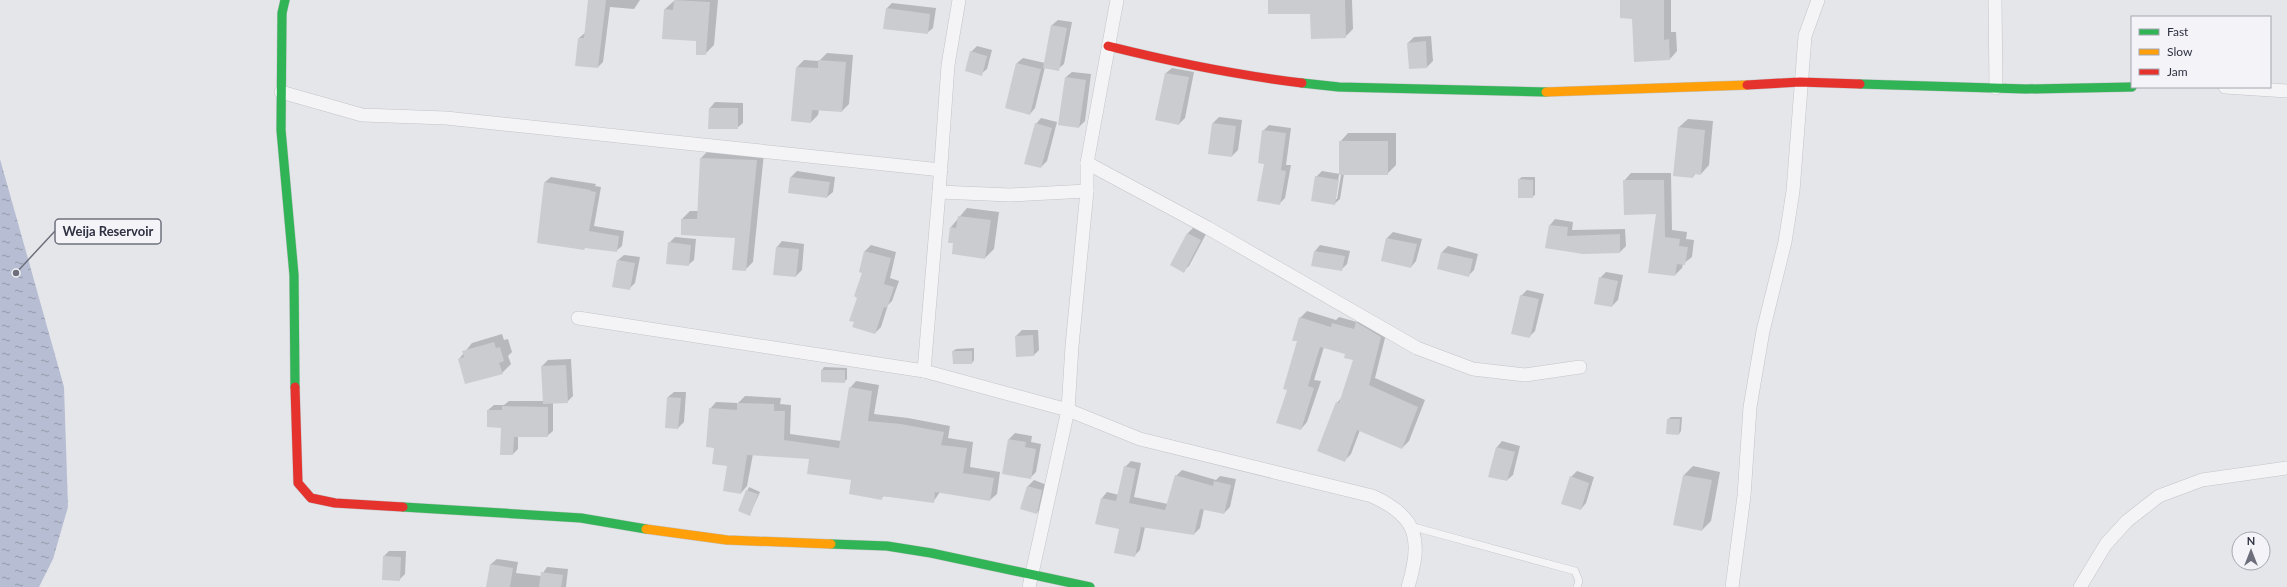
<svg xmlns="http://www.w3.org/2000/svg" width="2287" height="587" font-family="Lato,sans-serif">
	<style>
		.water { fill: url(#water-ripples) }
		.shadow { fill: #0003; fill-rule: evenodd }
		.building { fill: #cbccd0 }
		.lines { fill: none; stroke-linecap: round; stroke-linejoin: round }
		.lane-casing { stroke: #c3c4c8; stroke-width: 8 }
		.street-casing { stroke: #c3c4c8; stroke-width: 14 }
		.fast-casing { stroke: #c3c4c8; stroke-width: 10 }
		.slow-casing { stroke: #c3c4c8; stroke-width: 10 }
		.jam-casing { stroke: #c3c4c8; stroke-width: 10 }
		.lane { stroke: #f4f4f6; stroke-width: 7 }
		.street { stroke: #f4f4f6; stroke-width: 13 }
		.fast { stroke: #30b455; stroke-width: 9 }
		.slow { stroke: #ff9f0a; stroke-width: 9 }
		.jam { stroke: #e5322d; stroke-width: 9 }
		.leader { fill: none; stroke: #6d707c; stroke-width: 1.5 }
		.callout-dot { fill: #6d707c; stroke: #f4f4f8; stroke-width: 1.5 }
		.callout { fill: #f4f4f8; stroke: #6d707c; stroke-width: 1.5 }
		.callout-label { font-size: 13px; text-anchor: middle; font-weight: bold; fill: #2d3041 }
	</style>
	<defs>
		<pattern id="water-ripples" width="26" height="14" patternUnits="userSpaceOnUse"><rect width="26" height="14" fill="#b7bdd2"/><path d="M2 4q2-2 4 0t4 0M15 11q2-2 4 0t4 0" fill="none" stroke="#959aac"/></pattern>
	</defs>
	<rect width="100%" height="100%" fill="#e5e6ea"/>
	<polygon class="water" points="0,159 64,387 68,507 53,559 39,587 0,587"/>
	<g class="shadow">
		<polygon points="589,0 640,0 634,9 610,7 603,62 598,67 576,65 579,38 586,32"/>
		<polygon points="718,0 714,45 705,54 697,40 665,9 675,0"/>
		<polygon points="1269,0 1352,0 1353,29 1345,37 1311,13"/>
		<polygon points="1621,0 1671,0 1671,32 1676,32 1677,51 1670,59 1633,18"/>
		<polygon points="892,3 936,8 933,28 927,33 886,9"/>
		<polygon points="1058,20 1072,22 1064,64 1058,69 1045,67 1035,108 1030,114 1017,63 1023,58 1045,63 1052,25"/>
		<polygon points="1431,36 1433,61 1427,67 1408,43 1414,37"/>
		<polygon points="977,46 992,50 987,69 981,74 971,52"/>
		<polygon points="827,53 853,55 849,104 842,111 819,110 818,115 811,122 797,67 804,60 819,61"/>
		<polygon points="1172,68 1194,72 1185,118 1179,124 1166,73"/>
		<polygon points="1072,72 1091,74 1085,121 1079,127 1066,77"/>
		<polygon points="715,102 743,103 743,123 737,128 710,108"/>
		<polygon points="1219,117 1242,120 1238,150 1232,156 1213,123"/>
		<polygon points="1041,118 1057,122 1047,161 1041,167 1036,124"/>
		<polygon points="1688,119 1713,121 1709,165 1701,174 1696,173 1693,177 1679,127"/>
		<polygon points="1269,125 1291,128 1286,165 1291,165 1285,198 1279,204 1265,163 1263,131"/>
		<path d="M1348 133H1396V165L1387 174H1344L1340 199 1334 204 1316 177 1322 171 1340 174V142ZM1339 175H1341L1337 199H1335Z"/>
		<polygon points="709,150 764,153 753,262 745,270 736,237 682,219 690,211 698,211 701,158"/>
		<polygon points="797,171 835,177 833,192 827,197 789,192 791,177"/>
		<polygon points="1631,173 1671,173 1672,230 1687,232 1686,239 1694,240 1692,257 1683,264 1682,268 1675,275 1657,213 1624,181"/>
		<polygon points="551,177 596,184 595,186 601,187 594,226 624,231 622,246 616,251 586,247 584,249 545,182"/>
		<polygon points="1522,177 1535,177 1535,195 1532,197 1519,179"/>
		<polygon points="967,208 999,212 994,249 985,258 954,243 951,227"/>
		<polygon points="1555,219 1573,222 1572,230 1625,229 1626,246 1620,252 1546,248 1550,225"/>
		<polygon points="1194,227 1206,234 1189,266 1183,271 1171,265 1188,233"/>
		<polygon points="1393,232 1422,239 1416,261 1411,267 1382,260 1387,238"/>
		<polygon points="675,237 696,239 694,260 688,265 669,243"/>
		<polygon points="782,241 804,244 802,270 796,276 777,247"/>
		<polygon points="871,245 896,252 890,278 899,281 892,301 888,305 881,327 875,333 858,297 863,272 860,272 865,251"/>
		<polygon points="1320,245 1350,251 1347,264 1341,270 1315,251"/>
		<polygon points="1448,246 1478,254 1474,270 1468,276 1442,252"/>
		<polygon points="624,255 640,257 635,283 629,289 618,260"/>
		<polygon points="1606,272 1623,275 1618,300 1612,306 1600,278"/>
		<polygon points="1527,290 1544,294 1535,331 1529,337 1521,296"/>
		<polygon points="1307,311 1336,320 1339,317 1357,322 1363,316 1387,330 1375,378 1425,400 1409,441 1402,448 1360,430 1351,454 1345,460 1337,403 1342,397 1354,359 1347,353 1324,347 1314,380 1321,381 1307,422 1301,429 1288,390 1299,340 1300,318"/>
		<polygon points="1022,330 1038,330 1039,350 1034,355 1017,356 1016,336"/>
		<polygon points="502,334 504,340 508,339 512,352 508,356 511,364 502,373 459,359 472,343"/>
		<polygon points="974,348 974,360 972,363 953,351 956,349"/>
		<polygon points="571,359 573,396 567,402 553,403 553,431 547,436 518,436 518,449 513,454 502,427 488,410 494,405 504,405 509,401 544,401 542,366 548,360"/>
		<polygon points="824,367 847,368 847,379 844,382 822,370"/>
		<polygon points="856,381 879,385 874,414 908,418 950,426 948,438 973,442 970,467 1000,472 997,494 990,500 940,492 933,502 884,496 881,498 852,479 810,458 753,454 747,486 741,493 728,465 715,447 710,409 716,402 738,403 745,396 781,398 780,404 791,405 790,434 841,441 850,388"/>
		<polygon points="674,392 686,392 684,422 678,428 668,397"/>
		<polygon points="1671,417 1682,417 1681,431 1679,434 1668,419"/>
		<polygon points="1015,433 1032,436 1031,442 1041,444 1036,472 1030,478 1009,439"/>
		<polygon points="1502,441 1520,446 1513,475 1507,480 1489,476 1497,447"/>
		<polygon points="1131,461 1141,463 1134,497 1168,504 1176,476 1182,470 1216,480 1220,476 1236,479 1230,507 1224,513 1204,509 1200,528 1194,534 1145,527 1140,550 1134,556 1121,528 1096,523 1102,498 1107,492 1119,495 1125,467"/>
		<polygon points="1693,466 1720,472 1711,521 1702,530 1674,524 1684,475"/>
		<polygon points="1577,471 1594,477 1586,503 1581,509 1571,477"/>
		<polygon points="1034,480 1047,485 1042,507 1037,513 1021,508 1028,486"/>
		<polygon points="749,487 760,492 750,514 739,510"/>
		<polygon points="389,551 406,551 405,574 399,580 384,556"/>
		<polygon points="497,559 518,562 516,573 541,576 547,567 568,569 566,587 487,587 491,564"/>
	</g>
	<g class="building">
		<polygon points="588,0 606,0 598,68 575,66 578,38 584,38"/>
		<polygon points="674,0 710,2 706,55 696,55 696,41 662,39 664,9 673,10"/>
		<polygon points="1268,0 1345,0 1346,38 1311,39 1310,14 1268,14"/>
		<polygon points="1620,0 1664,0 1664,40 1669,39 1670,60 1634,62 1632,19 1620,18"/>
		<polygon points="886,8 930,14 928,34 883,29"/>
		<polygon points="1051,25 1067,28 1059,71 1043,68"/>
		<polygon points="1426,41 1427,68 1409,69 1407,43"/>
		<polygon points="970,51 987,56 982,76 965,71"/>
		<polygon points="818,60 846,62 842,112 812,110 811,123 791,121 796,67 818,68"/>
		<polygon points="1016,63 1041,69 1030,115 1005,108"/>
		<polygon points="1165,73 1189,77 1179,125 1155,120"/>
		<polygon points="1065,77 1086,80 1079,128 1058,125"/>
		<polygon points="709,108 738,108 738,129 708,129"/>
		<polygon points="1035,123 1052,128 1041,168 1024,164"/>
		<polygon points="1212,123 1236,126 1232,157 1208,154"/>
		<polygon points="1678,127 1705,130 1701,175 1694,174 1693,178 1673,176"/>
		<polygon points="1262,130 1286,133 1281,170 1286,171 1280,205 1257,201 1264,164 1258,163"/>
		<rect x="1339" y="141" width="49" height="34"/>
		<polygon points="700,158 757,160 746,271 732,270 735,238 681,235 681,219 697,219"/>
		<polygon points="1315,176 1339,180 1335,205 1311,201"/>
		<polygon points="790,177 830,182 827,198 788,193"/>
		<polygon points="1518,179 1533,180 1533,198 1518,198"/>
		<polygon points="1623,180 1664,180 1665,237 1680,239 1679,246 1688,247 1685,265 1677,264 1675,276 1648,273 1656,214 1624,215"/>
		<polygon points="544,182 591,190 590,191 596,192 589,231 619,236 617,252 585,248 584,250 537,243"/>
		<polygon points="958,216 991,220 985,259 952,254 953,243 948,243 950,227 956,228"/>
		<polygon points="1549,225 1568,227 1567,236 1620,234 1620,253 1583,254 1545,248"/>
		<polygon points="1187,233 1201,240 1184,273 1170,265"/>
		<polygon points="1386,238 1417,244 1411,268 1381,261"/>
		<polygon points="668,242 691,245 689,266 666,264"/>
		<polygon points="776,247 799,249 796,277 773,275"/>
		<polygon points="864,251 891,258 884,284 894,287 887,308 884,307 875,334 852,327 854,322 849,321 857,298 854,296 862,273 859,272"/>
		<polygon points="1314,251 1345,256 1342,271 1311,266"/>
		<polygon points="1441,252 1473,259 1469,277 1437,269"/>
		<polygon points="617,260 635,263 630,290 612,287"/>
		<polygon points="1599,277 1618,281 1612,307 1594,304"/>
		<polygon points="1520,295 1539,299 1530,338 1511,334"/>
		<polygon points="1299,317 1331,327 1332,323 1354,329 1356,322 1381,337 1369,385 1418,407 1402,449 1357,430 1345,462 1317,451 1336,402 1339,403 1353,360 1344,358 1345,354 1320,347 1308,386 1314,388 1301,430 1276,423 1287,390 1283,389 1297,341 1292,341"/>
		<polygon points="1033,335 1034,356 1016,357 1015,336"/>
		<polygon points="494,342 496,348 500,347 504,361 499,363 503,374 465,384 458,359 464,357 462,351"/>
		<polygon points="952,351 972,351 972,364 953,364"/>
		<polygon points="566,365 568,403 543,404 541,366"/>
		<polygon points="821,370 845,370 845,383 821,382"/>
		<polygon points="849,387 872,391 868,421 901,424 944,432 941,445 967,448 963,473 994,478 990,501 935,492 934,503 882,496 882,500 849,494 851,480 807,474 809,459 747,455 741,494 723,491 727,466 712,464 714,448 706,447 709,408 737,410 737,403 774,404 774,411 785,411 784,440 839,448"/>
		<polygon points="667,397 681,398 678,429 665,428"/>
		<polygon points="502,406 548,407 548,437 514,437 513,455 500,455 501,428 487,427 487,410 502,410"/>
		<polygon points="1667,419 1680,419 1679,435 1666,434"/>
		<polygon points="1008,439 1026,442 1025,447 1036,449 1031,479 1002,474"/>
		<polygon points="1496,447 1515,452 1507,481 1488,477"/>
		<polygon points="1124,466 1136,469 1129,503 1165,510 1175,475 1213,486 1214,481 1231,485 1224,514 1200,509 1194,535 1141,527 1135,557 1114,553 1119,529 1095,524 1101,498 1116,501"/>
		<polygon points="1683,475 1712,480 1702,531 1673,525"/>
		<polygon points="1570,476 1589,483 1581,510 1561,504"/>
		<polygon points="1027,486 1042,490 1037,514 1020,509"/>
		<polygon points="746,490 758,494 750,516 738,511"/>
		<polygon points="383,556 401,557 400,581 382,580"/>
		<polygon points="490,564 513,568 510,587 486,587"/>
		<polygon points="541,572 563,575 561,587 539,587"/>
	</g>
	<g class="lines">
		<g class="lane-casing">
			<polyline id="lane" points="1410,526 1575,571 1579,581 1577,587"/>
		</g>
		<g class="street-casing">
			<g id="street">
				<polyline points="959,0 948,65 939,192 1010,195 1087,191"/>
				<polyline points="1995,0 1996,88"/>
				<polyline points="2225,87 2287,91"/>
				<polyline points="281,92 362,115 446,118 941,170"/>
				<polyline points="1087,163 1208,228 1417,348 1473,369 1525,375 1580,367"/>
				<polyline points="578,318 924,371 939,192"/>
				<path d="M924 371 1068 410 1140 439 1372 496C1419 517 1422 541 1408 587"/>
				<polyline points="1029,587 1068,410 1072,346 1087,191 1087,163 1117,0"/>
				<polyline points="1732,587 1744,496 1750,407 1763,331 1785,242 1793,191 1805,36 1818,0"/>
				<polyline points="2080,587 2106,544 2127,521 2159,496 2202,480 2287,468"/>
			</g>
		</g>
		<g class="fast-casing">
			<g id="fast">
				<polyline points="285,0 282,13 281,130 294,275 295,387"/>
				<polyline points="1302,83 1339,87 1546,92"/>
				<polyline points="1860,84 2026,89 2132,87"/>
				<polyline points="403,507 581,518 646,529"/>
				<polyline points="831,544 887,546 931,553 1090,587"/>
			</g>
		</g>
		<g class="slow-casing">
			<g id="slow">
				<polyline points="1546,92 1747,85"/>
				<polyline points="646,529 727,540 831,544"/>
			</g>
		</g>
		<g class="jam-casing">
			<g id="jam">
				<path d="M1108 46C1172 62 1236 75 1302 83"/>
				<polyline points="1747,85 1800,82 1860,84"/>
				<polyline points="295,387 298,483 311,498 335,503 403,507"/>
			</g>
		</g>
		<use href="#lane" class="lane"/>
		<use href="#street" class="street"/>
		<use href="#fast" class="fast"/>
		<use href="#slow" class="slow"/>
		<use href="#jam" class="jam"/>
	</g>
	<path class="leader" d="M16 273L55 231"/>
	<circle class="callout-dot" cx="16" cy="273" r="4"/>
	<rect class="callout" x="55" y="219" width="106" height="25" rx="4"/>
	<g class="callout-label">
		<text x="108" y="236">Weija Reservoir</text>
	</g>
	<rect x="2131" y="16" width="140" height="72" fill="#f4f4f8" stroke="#a4a6af"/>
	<rect x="2139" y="29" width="20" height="6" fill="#30b455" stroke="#a4a6af"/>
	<text x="2167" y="36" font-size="12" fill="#2d3041">Fast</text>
	<rect x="2139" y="49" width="20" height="6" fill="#ff9f0a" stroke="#a4a6af"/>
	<text x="2167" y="56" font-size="12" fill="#2d3041">Slow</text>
	<rect x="2139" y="69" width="20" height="6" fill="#e5322d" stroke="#a4a6af"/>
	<text x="2167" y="76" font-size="12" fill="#2d3041">Jam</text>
	<g transform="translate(2251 551)"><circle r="19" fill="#f4f4f8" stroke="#a4a6af"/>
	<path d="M0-3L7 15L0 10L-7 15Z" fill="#6d707c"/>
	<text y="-6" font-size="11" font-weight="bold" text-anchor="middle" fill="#2d3041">N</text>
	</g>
</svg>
